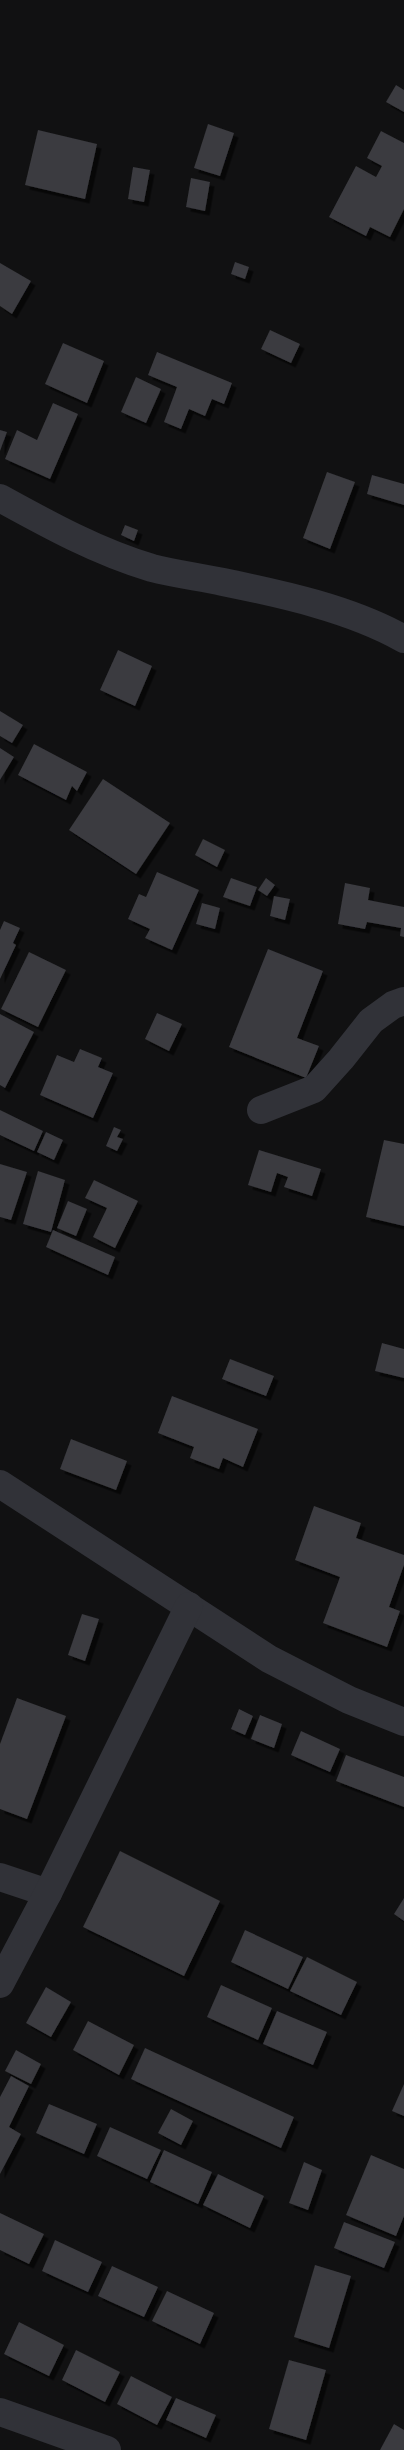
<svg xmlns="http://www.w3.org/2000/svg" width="404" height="2450" font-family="Inter,sans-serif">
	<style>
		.building { fill: #3a3a3f; filter: url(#shadow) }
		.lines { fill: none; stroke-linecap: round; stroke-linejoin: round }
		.minor { stroke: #313238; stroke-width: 28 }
	</style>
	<defs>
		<filter id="shadow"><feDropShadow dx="4.5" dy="4.5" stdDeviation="0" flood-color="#0009"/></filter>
	</defs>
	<rect width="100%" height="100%" fill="#111112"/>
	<g class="building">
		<polygon points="396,85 404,90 404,112 386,102"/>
		<polygon points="208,124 234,133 220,176 194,168"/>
		<polygon points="38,130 97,144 85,199 25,185"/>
		<polygon points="381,131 404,143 404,209 390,237 370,227 366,236 329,217 356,166 376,177 382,166 367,158"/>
		<polygon points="133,167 150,170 144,202 128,199"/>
		<polygon points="191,178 210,182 205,211 186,207"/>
		<polygon points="235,262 249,267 245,279 231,274"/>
		<polygon points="0,263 31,281 12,314 0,306"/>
		<polygon points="270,330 300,344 291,363 261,349"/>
		<polygon points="63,343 104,361 87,403 45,384"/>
		<polygon points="157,352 232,383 224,404 212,399 205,416 189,409 181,429 164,422 177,387 148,375"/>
		<polygon points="136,377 161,389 146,423 121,412"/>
		<polygon points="53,403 78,414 50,479 5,459 17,430 37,440"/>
		<polygon points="0,430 7,432 0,451"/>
		<polygon points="327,472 355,482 330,549 303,538"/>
		<polygon points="372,475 404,484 404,505 367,494"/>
		<polygon points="125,525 138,530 134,541 121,535"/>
		<polygon points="118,650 152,666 135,706 100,690"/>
		<polygon points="0,711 23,725 12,743 0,736"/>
		<polygon points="34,744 87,772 77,791 72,786 66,800 18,775"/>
		<polygon points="0,748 14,757 0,780"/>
		<polygon points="103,779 170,823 136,874 69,830"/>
		<polygon points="203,839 225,850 217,867 195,855"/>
		<polygon points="157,872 199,890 172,950 145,938 150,929 128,919 139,894 146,897"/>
		<polygon points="231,878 257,887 250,906 223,897"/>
		<polygon points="266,878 275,885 267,896 258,890"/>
		<polygon points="345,883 370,888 368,900 404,907 404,937 400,936 401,928 367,922 365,929 338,924"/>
		<polygon points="274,896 290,899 285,920 270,916"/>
		<polygon points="202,903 220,908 215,929 196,924"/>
		<polygon points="4,921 20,928 13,943 16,945 0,979 0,930"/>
		<polygon points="268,949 323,971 297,1038 319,1046 306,1078 229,1047"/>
		<polygon points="29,952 66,970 38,1027 1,1009"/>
		<polygon points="157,1013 182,1024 169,1051 145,1039"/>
		<polygon points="0,1014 34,1032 5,1088 0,1085"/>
		<polygon points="80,1049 102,1058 98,1067 113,1073 93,1118 40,1095 57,1055 74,1062"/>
		<polygon points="0,1110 43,1131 34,1151 0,1135"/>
		<polygon points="114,1127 121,1130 117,1137 123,1139 117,1151 106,1146"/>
		<polygon points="46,1132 63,1140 54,1160 37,1152"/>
		<polygon points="384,1140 404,1144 404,1226 366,1217"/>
		<polygon points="259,1150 321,1169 312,1196 284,1187 288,1177 277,1173 271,1192 248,1185"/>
		<polygon points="0,1164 27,1172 11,1220 0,1217"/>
		<polygon points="38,1171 65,1180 51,1232 23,1224"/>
		<polygon points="94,1180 138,1201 115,1248 93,1237 107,1208 85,1198"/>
		<polygon points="68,1201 87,1209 76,1236 57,1228"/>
		<polygon points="53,1230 115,1257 108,1275 46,1247"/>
		<polygon points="382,1343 404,1349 404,1378 375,1371"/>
		<polygon points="230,1359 274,1376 266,1396 222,1379"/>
		<polygon points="172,1396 258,1429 243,1467 223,1458 219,1469 190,1458 194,1447 158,1433"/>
		<polygon points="71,1439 127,1461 116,1490 60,1469"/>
		<polygon points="314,1506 361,1523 356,1538 404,1555 404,1565 389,1607 400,1611 387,1647 323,1623 340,1577 295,1560"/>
		<polygon points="82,1614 99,1619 85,1661 68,1655"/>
		<polygon points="17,1698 66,1716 27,1819 0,1809 0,1744"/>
		<polygon points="239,1709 253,1716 245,1735 231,1729"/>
		<polygon points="260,1715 282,1724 274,1748 251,1739"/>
		<polygon points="301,1731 340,1749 330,1772 291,1755"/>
		<polygon points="346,1755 404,1777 404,1807 336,1781"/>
		<polygon points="120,1851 220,1901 184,1976 83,1927"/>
		<polygon points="404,1898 404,1921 394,1914"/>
		<polygon points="245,1930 303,1957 288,1989 231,1962"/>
		<polygon points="307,1957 357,1982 341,2015 290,1991"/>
		<polygon points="221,1985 272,2008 258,2040 207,2017"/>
		<polygon points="46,1987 71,2002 51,2037 26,2023"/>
		<polygon points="277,2011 327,2032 313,2065 263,2044"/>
		<polygon points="88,2021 134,2045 119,2075 73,2050"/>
		<polygon points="145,2048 294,2117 281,2148 131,2079"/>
		<polygon points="16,2050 41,2064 31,2084 5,2071"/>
		<polygon points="11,2076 29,2086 9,2127 21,2134 0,2174 0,2097"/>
		<polygon points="404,2084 404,2116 392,2111"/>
		<polygon points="49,2104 97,2124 84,2154 36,2133"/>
		<polygon points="171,2109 193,2121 181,2145 158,2133"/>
		<polygon points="110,2127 161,2150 147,2179 97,2156"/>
		<polygon points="164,2150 212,2172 198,2204 150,2182"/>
		<polygon points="371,2155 404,2169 404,2216 396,2236 346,2215"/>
		<polygon points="304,2162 322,2170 308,2210 289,2203"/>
		<polygon points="218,2174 264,2196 250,2228 203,2205"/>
		<polygon points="0,2213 44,2234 29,2264 0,2250"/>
		<polygon points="344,2222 395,2242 384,2268 334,2248"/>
		<polygon points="55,2240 102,2262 88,2292 42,2271"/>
		<polygon points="315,2265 351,2276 329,2348 294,2337"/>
		<polygon points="112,2266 158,2287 144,2317 98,2296"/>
		<polygon points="167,2291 214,2313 200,2344 152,2321"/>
		<polygon points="19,2322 64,2345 49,2376 4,2354"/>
		<polygon points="76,2350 120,2372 105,2402 62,2380"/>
		<polygon points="289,2360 326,2370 306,2440 269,2429"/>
		<polygon points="131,2376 172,2397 157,2425 117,2404"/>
		<polygon points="176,2398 216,2415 206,2438 166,2420"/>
		<polygon points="394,2424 404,2430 404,2450 380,2450"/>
	</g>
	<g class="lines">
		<g class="minor">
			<path d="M0 498C49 525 98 552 152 568 175 574 200 577 223 582 282 594 351 609 404 639"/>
			<polyline points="261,1110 314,1089 341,1059 371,1021 393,1005 404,1001"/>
			<polyline points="0,1484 269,1659 349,1700 404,1722"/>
			<polyline points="0,1877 48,1893"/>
			<polyline points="0,1984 48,1893 189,1606"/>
			<polyline points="0,2412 107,2450"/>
		</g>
	</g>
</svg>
